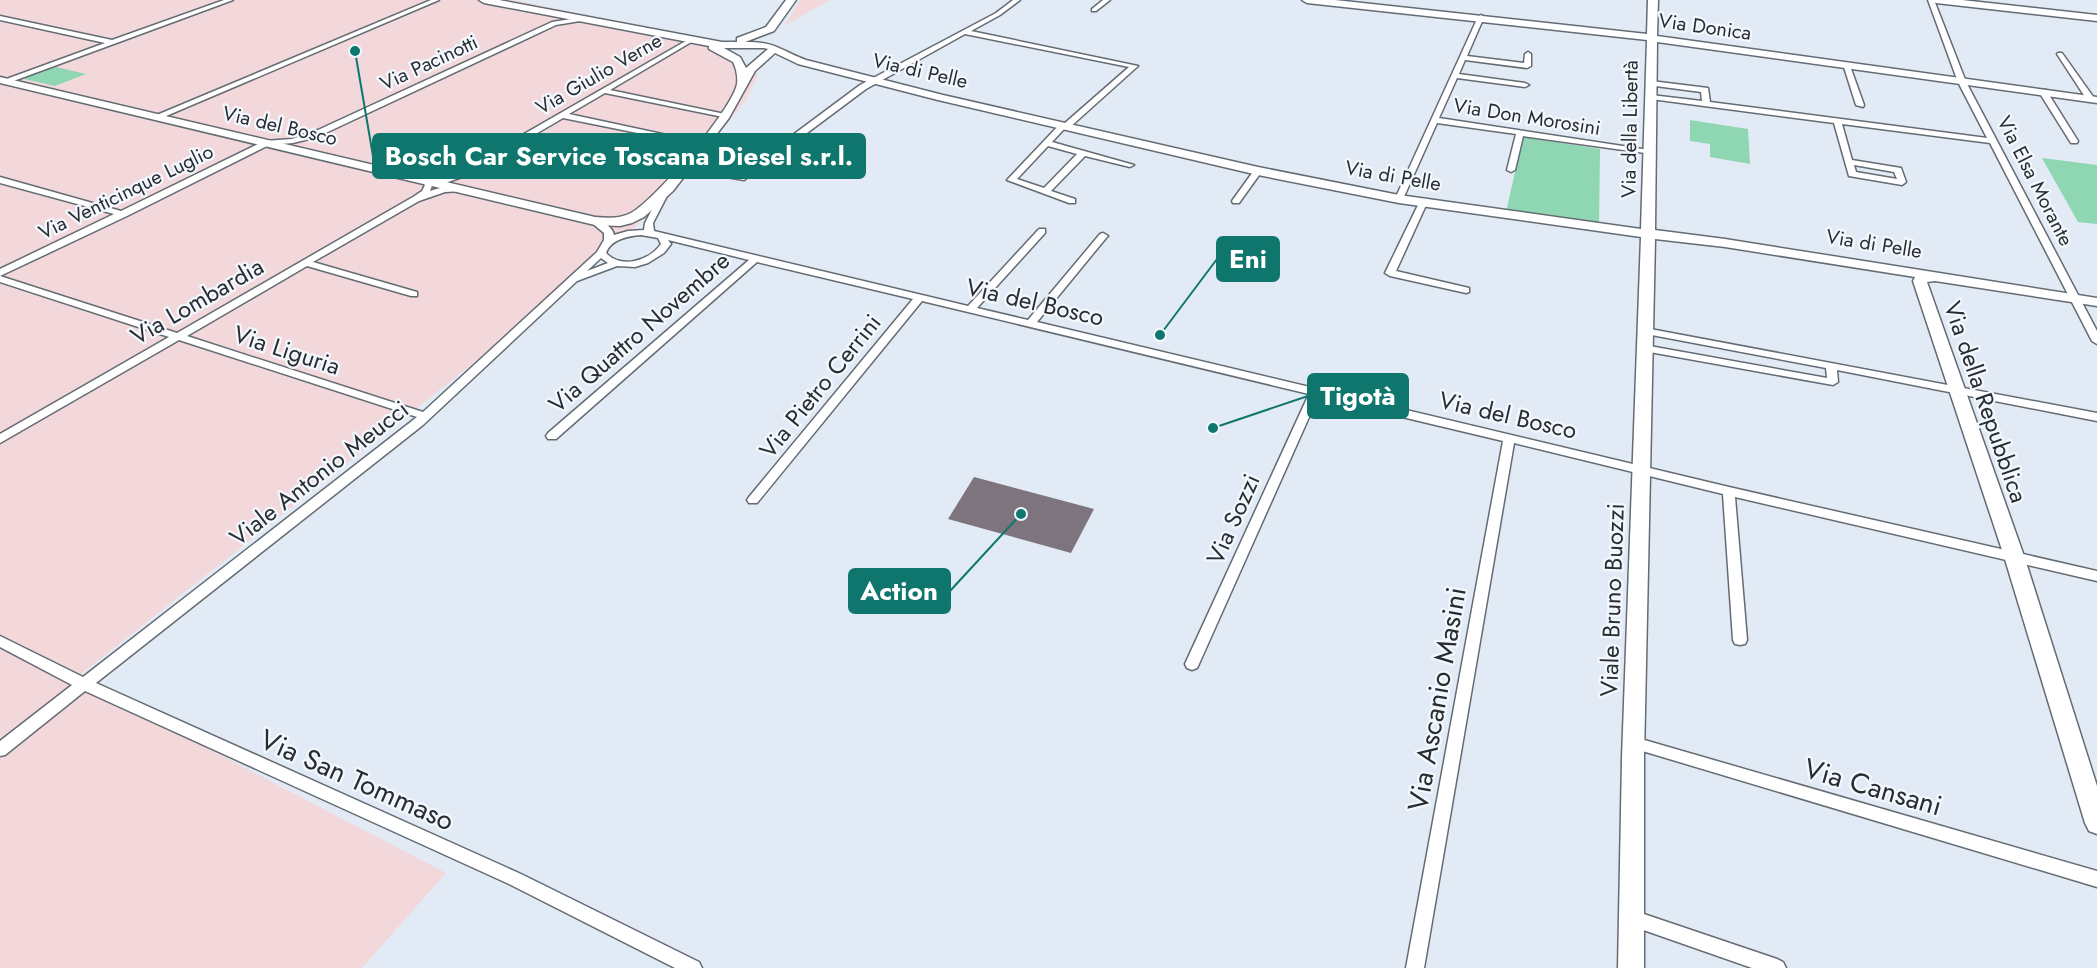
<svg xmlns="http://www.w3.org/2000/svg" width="2097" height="968" font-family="Jost,sans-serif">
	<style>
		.industrial { fill: #f3d8db }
		.green { fill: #8fd6b3 }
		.building { fill: #7d747d }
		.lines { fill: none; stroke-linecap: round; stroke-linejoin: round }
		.street-casing { stroke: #636b73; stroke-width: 3 }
		.secondary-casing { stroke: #636b73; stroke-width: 3 }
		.street { fill: #fff; fill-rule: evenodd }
		.secondary { fill: #fff; fill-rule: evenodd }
		.labels { text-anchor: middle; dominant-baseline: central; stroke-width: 4.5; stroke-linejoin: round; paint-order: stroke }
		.far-street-label { font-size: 20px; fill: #292c30; stroke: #f2f8fe }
		.street-label { font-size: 24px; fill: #292c30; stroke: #f2f8fe }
		.near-street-label { font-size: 28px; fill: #292c30; stroke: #f2f8fe }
		.leader { fill: none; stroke: #0f766e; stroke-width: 2 }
		.callout-dot { fill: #0f766e; stroke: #f2f8fe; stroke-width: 2 }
		.callout { fill: #0f766e; stroke: #0f766e; stroke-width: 2 }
		.callout-label { font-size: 26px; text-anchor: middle; font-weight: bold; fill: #fff }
	</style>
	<rect width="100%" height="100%" fill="#e2ebf5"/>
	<g class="industrial">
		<polygon points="0,0 515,0 709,41 758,75 747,98 666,201 470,366 75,679 446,873 362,968 0,968"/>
		<polygon points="800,0 830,0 784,26"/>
	</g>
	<g class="green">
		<polygon points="52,66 86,74 55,86 24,79"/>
		<polygon points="1690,120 1748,129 1750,164 1710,157 1710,144 1690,141"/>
		<polygon points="1523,137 1600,149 1599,225 1506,212"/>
		<polygon points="2042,158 2097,165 2097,224 2078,222"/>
	</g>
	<polygon class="building" points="974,477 1094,509 1071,553 948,519"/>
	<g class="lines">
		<g class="street-casing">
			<g id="street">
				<polygon points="224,0 233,0 8,83 1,81 105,43 0,20 0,16 112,40"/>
				<polygon points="431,0 439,0 159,119 152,117"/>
				<path d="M1013 0H1020L1000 15 971 31 1138 66 1069 128H1065L1052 142 1134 165 1130 167 1085 156 1051 191 1075 199V203H1069L1007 180 1061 123H1065L1129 67 965 34 866 89 744 180 686 170 682 168 686 166 739 175 860 85 996 13ZM1048 146 1077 154 1044 188 1017 179Z"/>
				<polygon points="1103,0 1110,0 1096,11 1092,11 1092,9"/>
				<path d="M1928 0H1934L1966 82 2097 331V344L2092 341 1990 143 1842 124 1852 160 1901 168 1906 182 1902 185 1849 176 1834 123 1651 99 1647 97 1651 95 1702 101 1701 92 1648 85V81H1651L1708 88 1710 102 1987 138 1958 82ZM1854 165 1894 172 1897 179 1856 172Z"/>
				<polygon points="1481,15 1484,17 1467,56 1524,63 1525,54 1528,52 1531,54 1531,66 1527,68 1465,60 1459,74 1525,83 1529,85 1525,87 1457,78 1439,118 1649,150 1652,150 1652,154 1523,136 1515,170 1511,172 1507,170 1516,134 1437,123 1403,199 1396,201 1395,199 1478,17"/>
				<polygon points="584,17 587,19 586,20 556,25 317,137 293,143 269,145 127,216 0,276 0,269 114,214 0,183 0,177 121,211 264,141 292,139 318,130 552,22"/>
				<path d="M691 38 693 39V41L610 90 725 114 729 116 728 118 605 93 569 114 704 143 708 145 707 147 563 118 462 177 448 182 433 183 430 191C442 187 451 185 463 187V191L445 192 419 201 313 262 417 292V296H411L307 266 187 336 423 412 597 252 604 240V233L592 223V219C600 218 613 227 614 235L628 231 644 230 645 223 662 190 669 192 653 223 654 231 968 306 1039 229H1045V233L977 308 1028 320 1100 234 1103 233 1108 236 1106 238 1037 322 1729 487 2097 571V581L1735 497 1747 640 1745 644 1740 645 1735 644 1733 640 1723 494 1514 443 1424 968H1406L1503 441 1318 397 1199 664 1197 668 1192 670 1187 668 1185 664 1309 394 922 301 757 503H749L747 500 749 497 913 299 757 262 556 439H548L546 436 548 433 749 260 668 240 671 244 664 253 648 263 635 267 617 266 577 281 423 425 96 683 521 874 699 962 702 968H675L509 884 85 691 5 755 0 756V741L72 685 0 647V636L83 677 417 417 179 340 0 443V434L169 337 0 282V276L177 333 413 197 422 191 425 185 422 181 423 179 447 177 456 173ZM641 235 658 238 661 244C649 261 621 269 606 253 611 239 628 236 641 235ZM601 258 608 263 587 271Z"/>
				<polygon points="2058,53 2062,53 2094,98 2093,100 2087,100 2057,54"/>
				<polygon points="1843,64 1850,66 1864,105 1863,107 1856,105"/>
				<polygon points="2040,90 2046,90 2078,141 2077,143 2071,143 2039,92"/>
				<polygon points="1255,169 1262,171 1239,203 1233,203 1232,201"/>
				<polygon points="1423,200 1427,203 1396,271 1469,288 1469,292 1466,293 1390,276 1385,273 1419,203"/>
				<polygon points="1645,328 2097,413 2097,421 1837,370 1838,382 1833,385 1644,351 1639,348 1640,346 1644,345 1827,378 1826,368 1641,333 1640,331"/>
				<polygon points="1634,737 2097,871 2097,887 1629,747 1626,743 1629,739"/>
				<polygon points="1632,910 1777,959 1783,962 1786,968 1752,968 1632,926 1626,924 1623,918 1626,912"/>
			</g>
		</g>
		<g class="secondary-casing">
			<g id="secondary">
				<path d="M479 0H499L722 42H737V38L766 27 786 0H796L774 31 745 42C777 42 779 50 806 60L943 95 1258 167 1399 195 1641 229 1647 40 1307 3 1302 0H1335L1647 34 1648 0H1658L1657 36 2097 97V103L1657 42 1655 230 1725 239 2097 298V306L1935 281 1927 282 2024 556 2097 786V834L2089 831 2085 823 2004 556 1913 281 1915 277 1725 247 1655 239 1644 758V968H1618L1622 758 1641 237 1399 203 1258 175 938 100 798 64 775 53 755 71 729 118 673 191 644 217 632 223 620 226 595 225 0 83V77L595 217C608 218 619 219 631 213 655 200 732 110 737 84 738 77 736 68 733 62L709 49V46L484 3ZM724 48H764L768 49 746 68 740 57Z"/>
				<polygon points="1931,0 1962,0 2097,15 2097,21 1936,3"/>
			</g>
		</g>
		<use href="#street" class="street"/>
		<use href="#secondary" class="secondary"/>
	</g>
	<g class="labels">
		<g class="far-street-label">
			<text transform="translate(1705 27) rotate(8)">Via Donica</text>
			<text transform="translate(429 63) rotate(-25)">Via Pacinotti</text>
			<text transform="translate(920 71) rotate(13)">Via di Pelle</text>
			<text transform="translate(599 74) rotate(-30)">Via Giulio Verne</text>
			<text transform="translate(1527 117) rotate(9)">Via Don Morosini</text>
			<text transform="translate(280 126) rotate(13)">Via del Bosco</text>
			<text transform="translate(1630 129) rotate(-89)">Via della Libertà</text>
			<text transform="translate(1393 176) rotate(10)">Via di Pelle</text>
			<text transform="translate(2035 181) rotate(63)">Via Elsa Morante</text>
			<text transform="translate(126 192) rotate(-26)">Via Venticinque Luglio</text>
			<text transform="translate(1874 244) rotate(9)">Via di Pelle</text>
		</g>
		<g class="street-label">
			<text transform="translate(197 301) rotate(-30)">Via Lombardia</text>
			<text transform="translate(1035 302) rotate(13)">Via del Bosco</text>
			<text transform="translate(639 332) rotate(-41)">Via Quattro Novembre</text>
			<text transform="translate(287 350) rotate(18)">Via Liguria</text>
			<text transform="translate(820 386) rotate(-51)">Via Pietro Cerrini</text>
			<text transform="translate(1986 402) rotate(71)">Via della Repubblica</text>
			<text transform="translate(1508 415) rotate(13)">Via del Bosco</text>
			<text transform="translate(319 473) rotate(-38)">Viale Antonio Meucci</text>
			<text transform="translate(1233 519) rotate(-66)">Via Sozzi</text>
			<text transform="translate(1612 600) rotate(-88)">Viale Bruno Buozzi</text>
		</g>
		<g class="near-street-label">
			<text transform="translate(1437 699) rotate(-80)">Via Ascanio Masini</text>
			<text transform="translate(357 780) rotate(24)">Via San Tommaso</text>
			<text transform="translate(1873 787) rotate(16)">Via Cansani</text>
		</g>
	</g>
	<path class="leader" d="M355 51L373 156M1160 335L1217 259M1213 428L1308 396M1021 514L950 591"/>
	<g class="callout-dot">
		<circle cx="355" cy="51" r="6"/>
		<circle cx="1160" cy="335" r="6"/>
		<circle cx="1213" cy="428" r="6"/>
		<circle cx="1021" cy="514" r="6"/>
	</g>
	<g class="callout">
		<rect x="373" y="134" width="492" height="44" rx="6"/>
		<rect x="1217" y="237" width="62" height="44" rx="6"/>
		<rect x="1308" y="374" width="100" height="44" rx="6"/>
		<rect x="849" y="569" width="101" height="44" rx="6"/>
	</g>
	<g class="callout-label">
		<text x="619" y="165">Bosch Car Service Toscana Diesel s.r.l.</text>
		<text x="1248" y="268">Eni</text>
		<text x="1358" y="405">Tigotà</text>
		<text x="899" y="600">Action</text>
	</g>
</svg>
